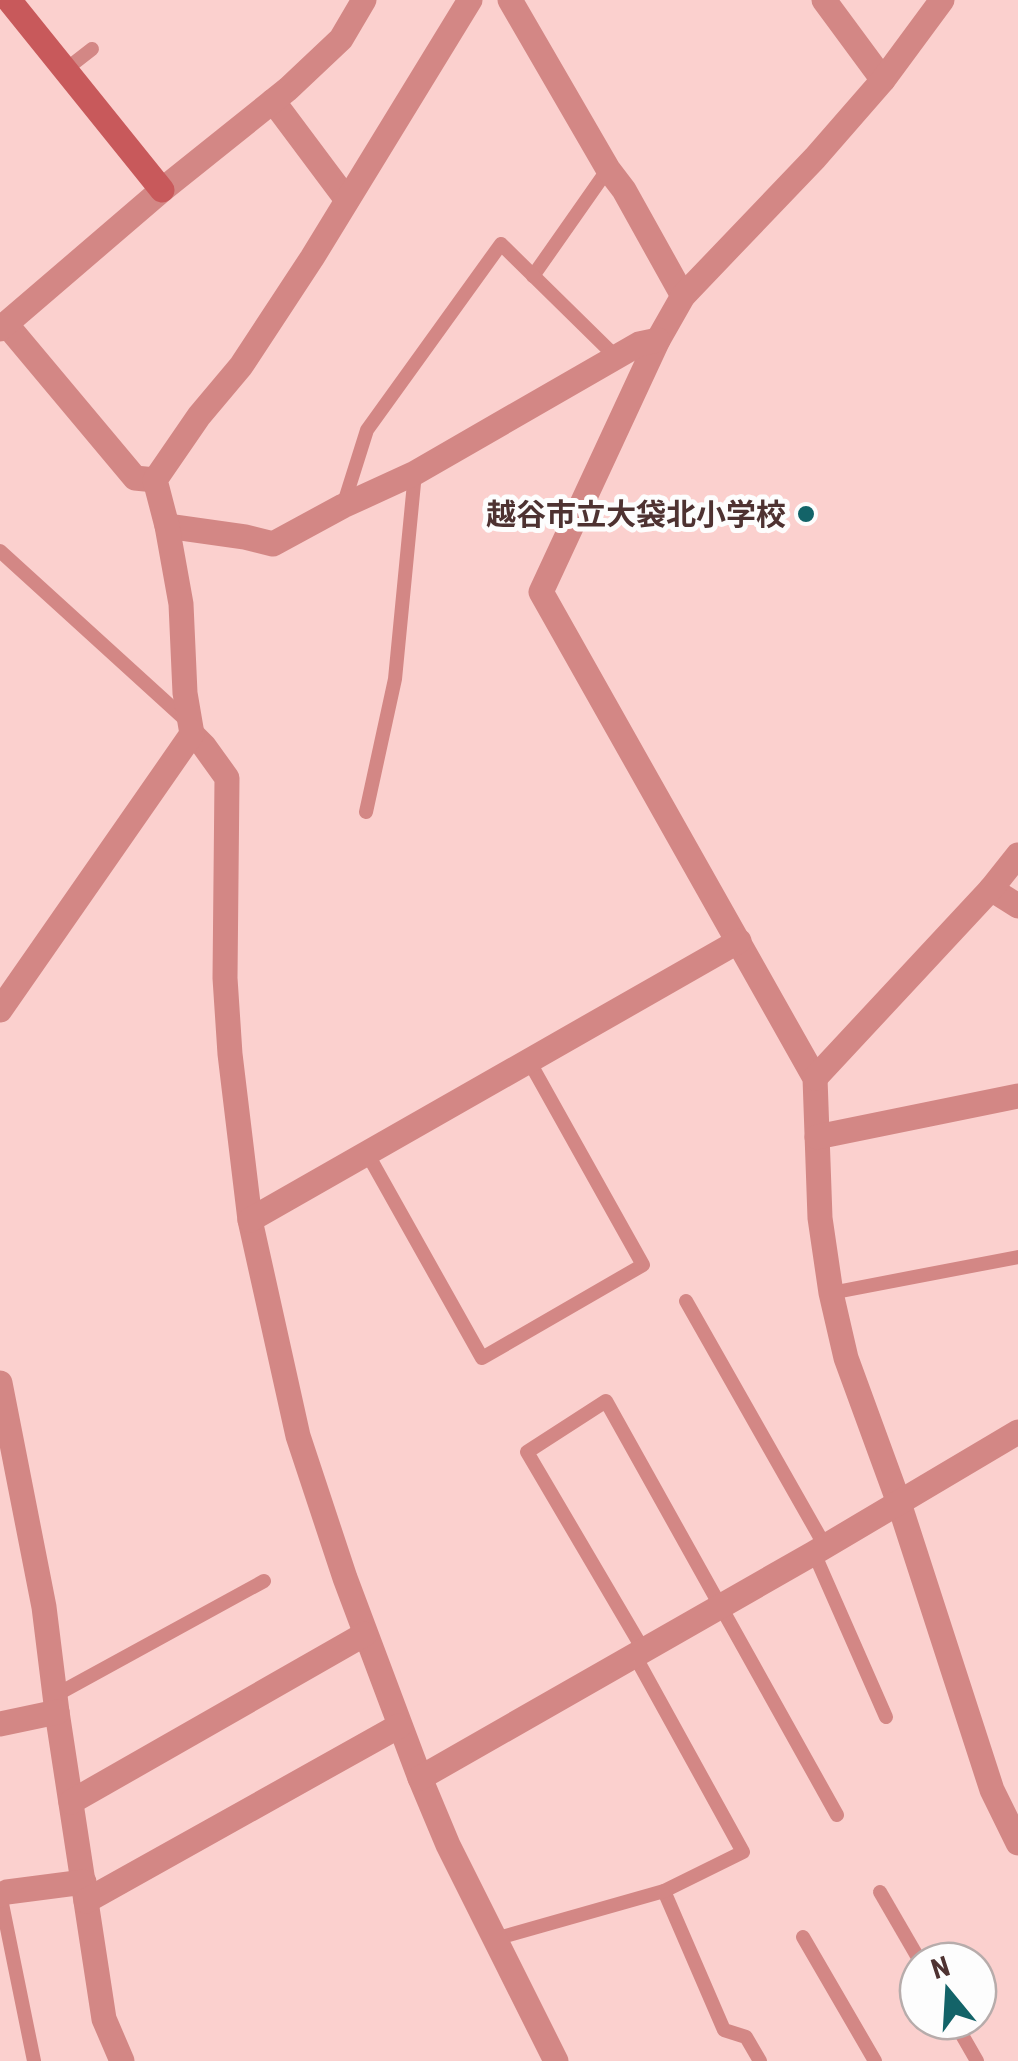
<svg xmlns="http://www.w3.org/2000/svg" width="1018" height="2061" font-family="'Roboto Condensed','Noto Sans JP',sans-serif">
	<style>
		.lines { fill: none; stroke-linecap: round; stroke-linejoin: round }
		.lane { stroke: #d38785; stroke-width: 14 }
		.street { stroke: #d38785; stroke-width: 25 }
		.secondary { stroke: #c8595b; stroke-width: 25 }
		.poi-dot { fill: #136368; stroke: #fdfdfd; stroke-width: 4 }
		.labels { text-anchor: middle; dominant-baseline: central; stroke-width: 10; stroke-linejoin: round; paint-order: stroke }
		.poi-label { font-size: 30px; font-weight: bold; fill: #4e3231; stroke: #fdfdfd; text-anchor: end }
	</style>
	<rect width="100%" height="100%" fill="#fbd0ce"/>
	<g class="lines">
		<g class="lane">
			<polyline points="65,70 92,49"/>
			<polyline points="533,276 608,169"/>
			<polyline points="343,506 367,430 501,244 616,357"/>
			<polyline points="0,551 188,722"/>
			<polyline points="366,812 395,679 415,473"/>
			<polyline points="367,1153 482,1358 643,1265 529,1061"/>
			<polyline points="831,1293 1018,1257"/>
			<polyline points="686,1301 825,1546"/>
			<polyline points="814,1553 886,1717"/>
			<polyline points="644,1651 527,1452 606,1401 837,1815"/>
			<polyline points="54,1696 264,1581"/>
			<polyline points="664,1891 724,2030 746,2037 760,2061"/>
			<polyline points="880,1892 920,1961"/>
			<polyline points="0,1894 34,2061"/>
			<polyline points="803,1937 875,2061"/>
			<polyline points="495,1939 664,1891 743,1852 635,1656"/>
			<polyline points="954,2021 977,2061"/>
		</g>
		<g class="street">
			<polyline points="510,0 608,169 624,190 683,296"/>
			<polyline points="824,0 883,80"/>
			<polyline points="942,0 883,80 815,158 683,296 658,340 541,592 815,1078 820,1218 831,1293 846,1358 899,1503 992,1790 1018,1843"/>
			<polyline points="273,101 347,200"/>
			<polyline points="6,324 135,478 155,480"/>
			<polyline points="0,329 162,190 288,89 341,39 364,0"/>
			<polyline points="167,526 245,537 273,544 343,506 415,473 639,344 658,340"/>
			<polyline points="192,734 204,746 227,778 225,978 230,1054 250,1220 298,1436 345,1578 420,1778 448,1845 556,2061"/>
			<polyline points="991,889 1018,906"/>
			<polyline points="0,1010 192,734 185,693 181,604 167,526 155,480 199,416 241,366 312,258 470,0"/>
			<polyline points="815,1078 991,889 1018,855"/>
			<polyline points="817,1137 1018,1096"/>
			<polyline points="250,1220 739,941"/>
			<polyline points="0,1383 44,1607 57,1712 104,2019 122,2061"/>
			<polyline points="0,1724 57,1712"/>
			<polyline points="420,1778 814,1553 1018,1432"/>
			<polyline points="71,1802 365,1634"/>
			<polyline points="0,1895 7,1892 84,1882"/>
			<polyline points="86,1901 399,1726"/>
		</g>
		<polyline class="secondary" points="9,0 162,190"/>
	</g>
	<circle class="poi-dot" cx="806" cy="514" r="10"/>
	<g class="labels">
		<g class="poi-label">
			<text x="786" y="514">越谷市立大袋北小学校</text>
		</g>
	</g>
	<g transform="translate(948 1991) rotate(342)"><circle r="48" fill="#fdfdfd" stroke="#b7acab" stroke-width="2.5"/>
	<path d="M0-8L18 38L0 25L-18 38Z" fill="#136368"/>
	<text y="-15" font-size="28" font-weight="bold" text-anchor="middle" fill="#4e3231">N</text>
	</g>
</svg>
